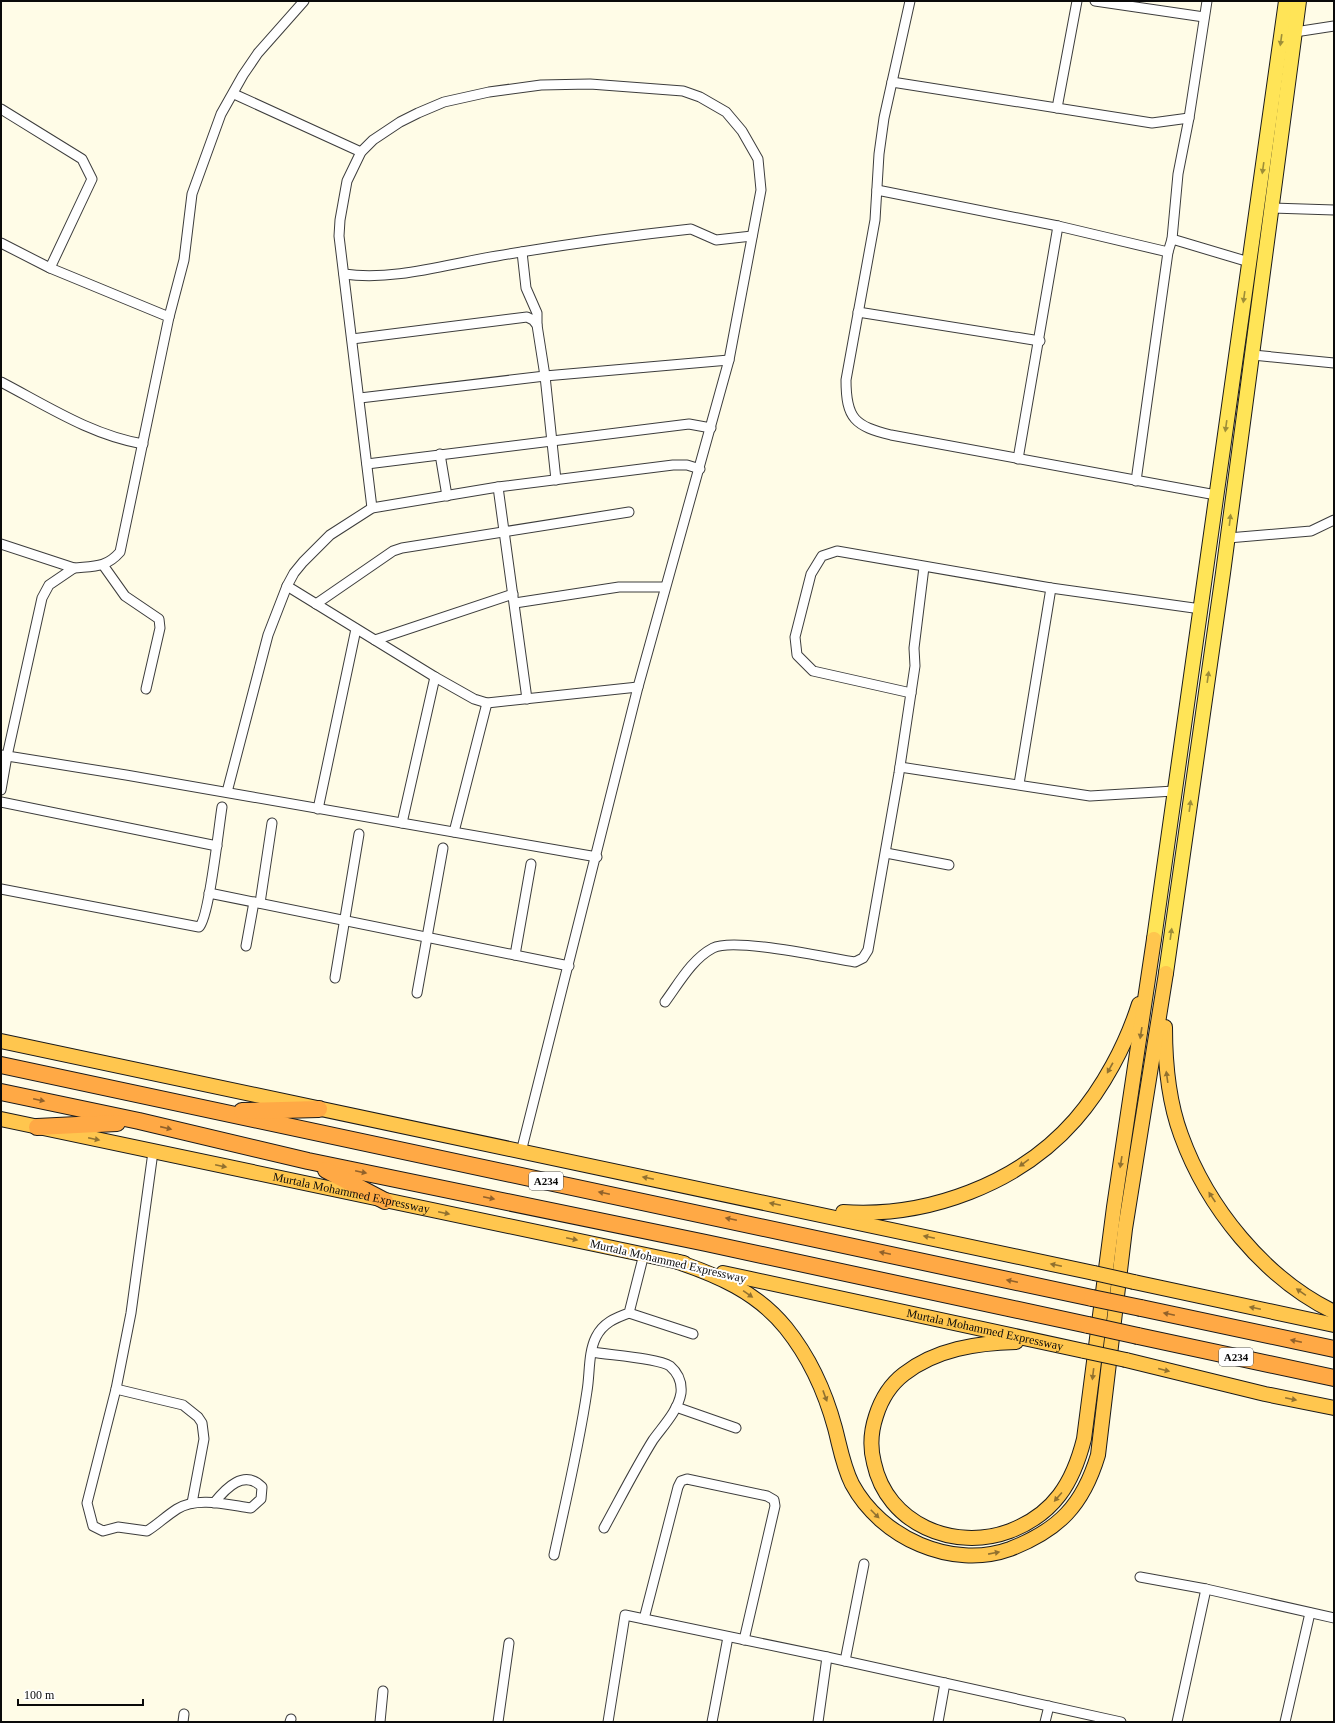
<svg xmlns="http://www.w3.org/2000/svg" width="1335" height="1723" font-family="'Times New Roman',serif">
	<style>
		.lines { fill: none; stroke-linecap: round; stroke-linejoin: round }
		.minor-casing { stroke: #3d3d3d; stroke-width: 11 }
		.primary-casing { stroke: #1b1b1b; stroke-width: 16 }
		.trunk-casing { stroke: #1b1b1b; stroke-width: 16 }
		.motorway-casing { stroke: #1b1b1b; stroke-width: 18 }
		.minor { stroke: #fff; stroke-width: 9 }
		.primary { stroke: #ffe457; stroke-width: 14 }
		.trunk { stroke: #ffc64e; stroke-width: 14 }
		.motorway { stroke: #ffa945; stroke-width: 16 }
		.trunk-bridge-casing { stroke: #1b1b1b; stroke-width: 16; stroke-linecap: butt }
		.motorway-bridge-casing { stroke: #1b1b1b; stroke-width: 18; stroke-linecap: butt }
		.trunk-bridge { stroke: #ffc64e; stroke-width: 14 }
		.motorway-bridge { stroke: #ffa945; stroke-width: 16 }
		.oneway { fill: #9d8d38 }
		.oneway2 { fill: #91712f }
		.oneway3 { fill: #91612a }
		.labels { text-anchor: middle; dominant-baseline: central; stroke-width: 4; stroke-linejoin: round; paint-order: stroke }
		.shield { fill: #fff; stroke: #545454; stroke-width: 1 }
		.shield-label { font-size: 11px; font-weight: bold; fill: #0a0a0a }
		.street-label { font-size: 12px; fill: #0a0a0a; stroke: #fff }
	</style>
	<rect width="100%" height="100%" fill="#fffce7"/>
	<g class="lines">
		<g class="minor-casing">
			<g id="minor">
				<path d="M910 1 884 118 879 154 875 220 846 380C846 419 855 426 891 435L1216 495"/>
				<polyline points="1095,1 1204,17"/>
				<polyline points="1295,32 1334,26"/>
				<polyline points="892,82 1152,123 1189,118"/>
				<polyline points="234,94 361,152"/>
				<polyline points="1057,108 1077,1"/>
				<polyline points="1,109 82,159 92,179 50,268"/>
				<polyline points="877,190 1058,226 1168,252"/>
				<polyline points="1272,208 1334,210"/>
				<polyline points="1172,239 1249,262"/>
				<path d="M1 243 50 268 169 317 120 552C106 568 94 566 74 568"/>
				<polyline points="522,252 526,288 537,313 537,325"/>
				<path d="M344 274C395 281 447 264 497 256 561 245 626 236 691 229L716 240 752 236"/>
				<polyline points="858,312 1040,341"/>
				<polyline points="169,317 184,260 192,194 221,114 243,75 258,53 304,1"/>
				<polyline points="352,339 527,317 533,320 537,325 545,376 556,480"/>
				<polyline points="1253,355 1334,363"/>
				<path d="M1 382C47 406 91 435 143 444"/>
				<polyline points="360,398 545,376 729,360"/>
				<polyline points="440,454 447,496"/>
				<polyline points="1018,459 1058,226"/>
				<polyline points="367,464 689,424 711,428"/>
				<polyline points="1136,481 1168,252 1172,239 1178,174 1189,118 1207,1"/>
				<polyline points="498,487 527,699"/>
				<polyline points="372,508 339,236 340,220 347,181 361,152 373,140 400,122 418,113 444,102 489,92 541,85 590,84 683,91 700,97 726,112 742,131 758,159 761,190 729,360 638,687 521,1152"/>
				<polyline points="1228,538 1311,531 1334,520"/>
				<polyline points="1,544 74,568 49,585 42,598 7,756 1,790"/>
				<polyline points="103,565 125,596 159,619 160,628 146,689"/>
				<polyline points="287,586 435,677 474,699 487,703 638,687"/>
				<polyline points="515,603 619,587 665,587"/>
				<polyline points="316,604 393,551 402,548 629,512"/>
				<polyline points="375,640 513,594"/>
				<polyline points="911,693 813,671 797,655 795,637 811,574 822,556 837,551 1051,588 1201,609"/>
				<polyline points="1,755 126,775 597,857"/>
				<polyline points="900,767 1090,796 1174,791"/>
				<polyline points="1019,784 1051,588"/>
				<polyline points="227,792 268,635 287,586 294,573 303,562 330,535 372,508 498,487 673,465 687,465 700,469"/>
				<polyline points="1,802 217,846"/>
				<polyline points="318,809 356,629"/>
				<polyline points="402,823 435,677"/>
				<polyline points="454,832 487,703"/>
				<polyline points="886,853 949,865"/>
				<path d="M1 889 199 927C209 919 219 825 222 807"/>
				<polyline points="209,893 569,966"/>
				<polyline points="260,903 272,823"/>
				<polyline points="246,946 254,902"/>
				<polyline points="515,955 531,864"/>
				<polyline points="335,978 359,834"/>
				<polyline points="417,993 443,848"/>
				<path d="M665 1002C679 983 692 959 713 948 734 937 828 958 855 962L863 958 868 950 899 773 915 666 914 648 924 567"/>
				<path d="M153 1152 131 1313 116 1389 87 1503 93 1526 103 1531 118 1527 147 1531C157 1525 166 1516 177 1509 197 1496 229 1505 251 1508L261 1499 262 1487C244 1469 226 1488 214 1503"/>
				<polyline points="629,1313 693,1334"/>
				<path d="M592 1352C608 1355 658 1358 670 1366 678 1373 682 1383 681 1393 678 1411 663 1426 653 1440 635 1469 620 1499 604 1528"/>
				<polyline points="116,1389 183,1405 198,1417 202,1423 204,1439 192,1503"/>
				<polyline points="676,1407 736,1428"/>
				<path d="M554 1555C566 1500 579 1446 587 1391 590 1374 588 1353 596 1337 603 1323 615 1318 629 1313L644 1254"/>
				<polyline points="1140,1577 1206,1589 1334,1618"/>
				<polyline points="644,1619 678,1487 681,1481 687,1479 767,1496 774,1500 775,1506 744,1640"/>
				<polyline points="845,1661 864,1564"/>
				<polyline points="183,1722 184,1714"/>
				<polyline points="290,1722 291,1719"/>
				<polyline points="380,1722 383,1691"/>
				<polyline points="498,1722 509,1643"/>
				<polyline points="608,1722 625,1615 827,1657 1121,1722"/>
				<polyline points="712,1722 728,1637"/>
				<polyline points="818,1722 827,1657"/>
				<polyline points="938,1722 945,1683"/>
				<polyline points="1045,1722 1049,1706"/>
				<polyline points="1177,1722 1206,1589"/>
				<polyline points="1285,1722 1310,1613"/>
			</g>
		</g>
		<g class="primary-casing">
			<g id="primary">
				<polyline points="1154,939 1286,1"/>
				<polyline points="1166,973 1223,573 1299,1"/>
			</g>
		</g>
		<g class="trunk-casing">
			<g id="trunk">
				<path d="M1165 1027C1165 1064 1168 1100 1181 1135 1207 1207 1264 1278 1334 1312"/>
				<polyline points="1,1041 1094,1273"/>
				<path id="s1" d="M1 1119 684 1263"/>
				<path d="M843 1212C927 1218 1019 1184 1075 1120 1103 1088 1126 1045 1139 1004"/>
				<path d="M675 1261C717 1275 757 1292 786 1328 810 1358 825 1391 835 1428 840 1447 843 1466 852 1484 881 1538 952 1570 1010 1549 1059 1530 1083 1505 1098 1455L1125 1229 1166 973"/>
				<path id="s2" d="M723 1273 1084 1351"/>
				<polyline points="1134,1282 1334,1325"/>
				<path d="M1016 1342C977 1343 936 1349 904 1374 891 1384 881 1400 876 1416 871 1431 870 1448 874 1463 887 1524 954 1552 1010 1531 1054 1514 1073 1483 1084 1439L1114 1207 1154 939"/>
				<polyline points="1126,1360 1265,1394 1334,1408"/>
			</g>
		</g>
		<g class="motorway-casing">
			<g id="motorway">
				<path d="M1 1065C364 1143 728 1218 1092 1298"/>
				<polyline points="1,1092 139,1121 308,1161 706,1243 1088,1325"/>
				<polyline points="242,1111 319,1109"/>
				<polyline points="37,1127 117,1123"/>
				<polyline points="326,1170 385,1201"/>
				<polyline points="1141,1308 1334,1349"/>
				<polyline points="1138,1336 1334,1378"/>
			</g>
		</g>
		<use href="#minor" class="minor"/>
		<use href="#primary" class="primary"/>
		<use href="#trunk" class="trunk"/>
		<use href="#motorway" class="motorway"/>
		<g class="trunk-bridge-casing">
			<g id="trunk-bridge">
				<polyline points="1094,1273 1134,1282"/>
				<polyline points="1084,1351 1126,1360"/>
			</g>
		</g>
		<g class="motorway-bridge-casing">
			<g id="motorway-bridge">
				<polyline points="1092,1298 1141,1308"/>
				<polyline points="1088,1325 1138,1336"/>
			</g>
		</g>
		<use href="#trunk-bridge" class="trunk-bridge"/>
		<use href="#motorway-bridge" class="motorway-bridge"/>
	</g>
	<defs><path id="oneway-solid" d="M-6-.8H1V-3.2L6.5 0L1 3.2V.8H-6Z"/></defs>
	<g class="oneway">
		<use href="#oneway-solid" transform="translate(1281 40) rotate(98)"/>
		<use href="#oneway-solid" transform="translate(1263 168) rotate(98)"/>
		<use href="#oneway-solid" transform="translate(1244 297) rotate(98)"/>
		<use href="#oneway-solid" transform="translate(1226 426) rotate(98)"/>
		<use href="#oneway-solid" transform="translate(1230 520) rotate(-83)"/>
		<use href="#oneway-solid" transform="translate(1208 677) rotate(-82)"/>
		<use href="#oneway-solid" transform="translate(1190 806) rotate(-82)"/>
		<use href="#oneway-solid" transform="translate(1171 934) rotate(-82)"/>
	</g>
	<g class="oneway2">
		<use href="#oneway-solid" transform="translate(1141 1033) rotate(99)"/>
		<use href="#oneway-solid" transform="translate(1110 1068) rotate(119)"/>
		<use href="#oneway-solid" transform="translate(1167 1077) rotate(-98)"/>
		<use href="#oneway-solid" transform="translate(94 1139) rotate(12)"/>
		<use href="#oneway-solid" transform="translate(1121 1162) rotate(99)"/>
		<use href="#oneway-solid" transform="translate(1024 1163) rotate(144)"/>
		<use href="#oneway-solid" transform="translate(221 1166) rotate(12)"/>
		<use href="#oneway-solid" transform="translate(648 1178) rotate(-168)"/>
		<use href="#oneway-solid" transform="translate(1212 1197) rotate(-124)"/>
		<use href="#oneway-solid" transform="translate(775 1204) rotate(-168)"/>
		<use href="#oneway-solid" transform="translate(444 1213) rotate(12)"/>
		<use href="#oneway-solid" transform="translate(929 1237) rotate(-168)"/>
		<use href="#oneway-solid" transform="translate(572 1239) rotate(12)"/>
		<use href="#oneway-solid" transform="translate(1056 1265) rotate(-168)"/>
		<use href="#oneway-solid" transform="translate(1301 1292) rotate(-145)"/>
		<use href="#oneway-solid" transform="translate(748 1294) rotate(35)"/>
		<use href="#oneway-solid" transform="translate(1255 1308) rotate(-168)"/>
		<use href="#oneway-solid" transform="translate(1164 1370) rotate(14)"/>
		<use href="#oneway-solid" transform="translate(1093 1374) rotate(97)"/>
		<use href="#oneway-solid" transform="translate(825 1396) rotate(70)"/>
		<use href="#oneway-solid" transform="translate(1291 1399) rotate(12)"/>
		<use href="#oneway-solid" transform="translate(1058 1497) rotate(131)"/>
		<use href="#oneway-solid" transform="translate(875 1514) rotate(45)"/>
		<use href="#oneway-solid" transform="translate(994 1553) rotate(-11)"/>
	</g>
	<g class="oneway3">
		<use href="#oneway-solid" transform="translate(39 1100) rotate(12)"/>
		<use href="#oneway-solid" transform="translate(166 1128) rotate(13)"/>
		<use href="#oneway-solid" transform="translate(361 1172) rotate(12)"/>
		<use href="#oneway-solid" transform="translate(604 1193) rotate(-168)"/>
		<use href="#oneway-solid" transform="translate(489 1198) rotate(12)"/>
		<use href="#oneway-solid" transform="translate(731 1219) rotate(-168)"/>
		<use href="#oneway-solid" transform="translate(885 1253) rotate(-168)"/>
		<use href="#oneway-solid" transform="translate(1012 1281) rotate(-168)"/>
		<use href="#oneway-solid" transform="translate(1169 1314) rotate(-168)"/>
		<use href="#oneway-solid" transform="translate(1296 1341) rotate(-168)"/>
	</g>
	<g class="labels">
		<g class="shield">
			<rect x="529" y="1172" width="34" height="18" rx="3"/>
			<rect x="1219" y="1348" width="34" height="18" rx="3"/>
		</g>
		<g class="shield-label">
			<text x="546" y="1181">A234</text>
			<text x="1236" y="1357">A234</text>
		</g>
		<g class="street-label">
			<text stroke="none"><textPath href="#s1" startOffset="358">Murtala Mohammed Expressway</textPath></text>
			<text transform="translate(668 1261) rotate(13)">Murtala Mohammed Expressway</text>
			<text stroke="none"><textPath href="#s2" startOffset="268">Murtala Mohammed Expressway</textPath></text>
		</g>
	</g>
	<rect width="1335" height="1723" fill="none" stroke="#0a0a0a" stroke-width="4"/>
	<path d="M18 1699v6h125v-6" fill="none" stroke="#0a0a0a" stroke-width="2"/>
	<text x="24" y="1699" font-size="12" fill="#0a0a0a" stroke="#ffffff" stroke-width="3" paint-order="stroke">100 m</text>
</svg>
